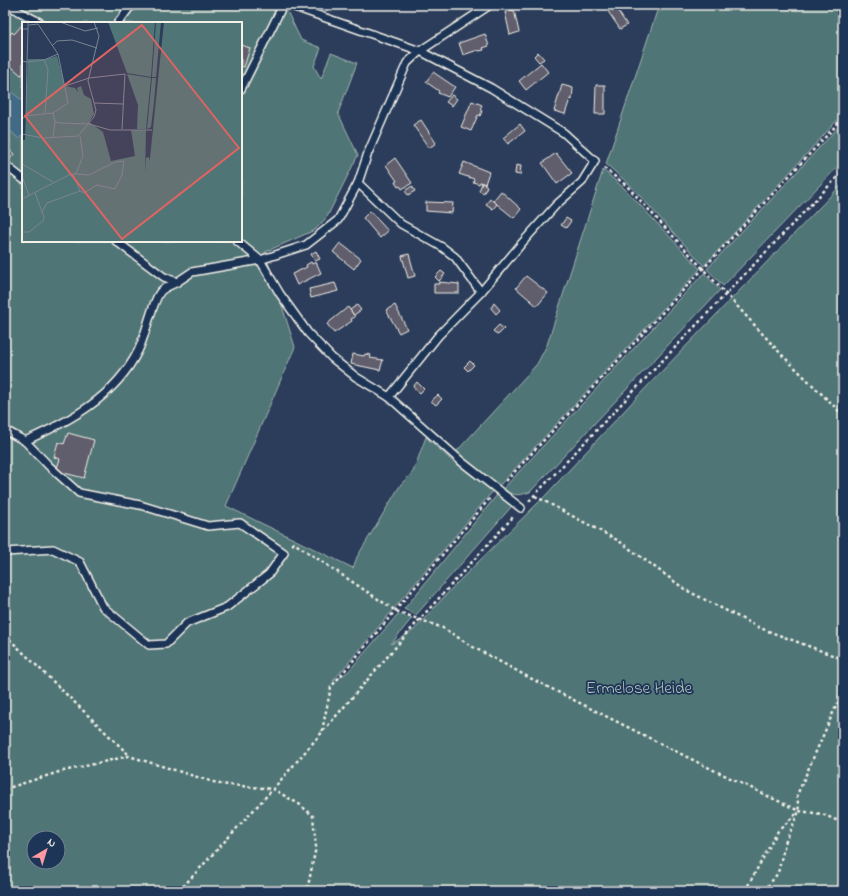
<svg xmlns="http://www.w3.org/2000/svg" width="848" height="896" font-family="'Indie Flower',sans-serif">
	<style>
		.green { fill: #507576; stroke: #a2b3af; fill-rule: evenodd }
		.water { fill: #406b86; stroke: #88a1ad }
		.building { fill: #615d6c; stroke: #f4f1e8 }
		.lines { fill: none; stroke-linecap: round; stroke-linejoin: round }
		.lane-casing { stroke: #f4f1e8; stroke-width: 10 }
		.path { stroke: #f4f1e8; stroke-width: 2.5; stroke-dasharray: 3 3; stroke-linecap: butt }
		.lane { stroke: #1d3557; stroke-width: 7 }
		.labels { text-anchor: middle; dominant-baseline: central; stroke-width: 3.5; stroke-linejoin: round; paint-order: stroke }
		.park-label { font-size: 17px; fill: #b2bfba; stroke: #1d3557 }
		.inset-road { fill: none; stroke: #7b8593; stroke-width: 1 }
		.view { fill: #df6462; fill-opacity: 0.15; stroke: #df6462; stroke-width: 2 }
		.inset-edge { fill: none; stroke: #f4f1e8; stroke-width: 2 }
	</style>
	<rect width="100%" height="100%" fill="#2b3d5b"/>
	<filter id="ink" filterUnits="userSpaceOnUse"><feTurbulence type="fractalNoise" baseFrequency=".025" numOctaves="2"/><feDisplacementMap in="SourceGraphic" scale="8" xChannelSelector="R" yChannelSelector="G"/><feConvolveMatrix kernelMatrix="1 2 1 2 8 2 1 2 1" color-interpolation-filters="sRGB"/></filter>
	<g filter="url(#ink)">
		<g class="green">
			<path d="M5 5H284L301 40 321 48 314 66 321 79 331 53 357 63 338 113 358 155 327 217 315 230 265 252 295 347 226 506 353 568 357 557 401 484 413 472 426 437 450 459 493 491 333 681 348 672 398 614 412 618 391 644 414 630 455 585 544 497 639 395 843 183V891H5ZM23 23H241V241H23ZM34 838H58V862H34Z"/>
			<polygon points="659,5 843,5 843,114 704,266 629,184 606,164"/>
			<polygon points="843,122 843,161 723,286 707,269"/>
			<polygon points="603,170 625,189 700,269 499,486 456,452 537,364 547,345"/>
			<path d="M704 273 720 290 530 492C518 496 513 496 503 489Z"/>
			<polygon points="497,495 512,506 416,615 404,609"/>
		</g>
		<polygon class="water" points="5,87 23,101 23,134 19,139 5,126"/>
		<g class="building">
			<polygon points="609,5 614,5 627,25 620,29 605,7"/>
			<polygon points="514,10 519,32 510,35 505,12"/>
			<polygon points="23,24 23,74 21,75 5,61 5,40 12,32 14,34"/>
			<polygon points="485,34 489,46 483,48 484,50 479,51 478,50 463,55 459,43"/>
			<polygon points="241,45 250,48 244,67 241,66"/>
			<polygon points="538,52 544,59 539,62 534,56"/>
			<polygon points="541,63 548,72 526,90 519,81"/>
			<polygon points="433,72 455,87 448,97 438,93 439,91 426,82"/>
			<polygon points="562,85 573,88 572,100 570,99 565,114 554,111"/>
			<polygon points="596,85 605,85 605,114 595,114"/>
			<polygon points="452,95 457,99 452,106 446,102"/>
			<polygon points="472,101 482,105 480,109 482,111 480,116 478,115 471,131 461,127"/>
			<polygon points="421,120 436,143 429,148 413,125"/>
			<polygon points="520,124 525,131 508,144 503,138"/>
			<polygon points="5,146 14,154 8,161 5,158"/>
			<polygon points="556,153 572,173 557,184 542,163"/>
			<polygon points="395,158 412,183 402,189 400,186 398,187 395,182 397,181 386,165"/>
			<polygon points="464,162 489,172 485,184 480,182 479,184 473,182 474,179 459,174"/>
			<polygon points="516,165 521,166 520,175 515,174"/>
			<polygon points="482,183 487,186 484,193 479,191"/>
			<polygon points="412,186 415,191 408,195 405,191"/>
			<polygon points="501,191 521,209 514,218 493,201"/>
			<polygon points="490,199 497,204 493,209 486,204"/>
			<polygon points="426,202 453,203 452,213 426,211"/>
			<polygon points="370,211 388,231 380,238 363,218"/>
			<polygon points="566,218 571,221 566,228 561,225"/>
			<polygon points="340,243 361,259 354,269 333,252"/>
			<polygon points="316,251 320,259 315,261 311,254"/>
			<polygon points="409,254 415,276 408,278 402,256"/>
			<polygon points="311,262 312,264 316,262 321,273 297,285 292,274 307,267 306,265"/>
			<polygon points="441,271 445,274 439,281 435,277"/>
			<polygon points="526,276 548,293 537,306 516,288"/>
			<polygon points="439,282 459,284 459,293 434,293 434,284 439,284"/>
			<polygon points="335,283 338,291 311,298 309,289"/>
			<polygon points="494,303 500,310 496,314 491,308"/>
			<polygon points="357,305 361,310 354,315 350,310"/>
			<polygon points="395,305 407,329 399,333 386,310"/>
			<polygon points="348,307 355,317 351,319 352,321 334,333 327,324"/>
			<polygon points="499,325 504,329 498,335 493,331"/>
			<polygon points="353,354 364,356 365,354 371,355 370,358 383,360 380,370 351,364"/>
			<polygon points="470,361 474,365 468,371 464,367"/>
			<polygon points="417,382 424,389 420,393 413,387"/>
			<polygon points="438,395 442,399 436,405 431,401"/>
			<polygon points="68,433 94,440 84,478 56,471 60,459 54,457 58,442 64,444"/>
		</g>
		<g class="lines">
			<g class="lane-casing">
				<g id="lane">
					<polyline points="7,5 41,23"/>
					<polyline points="289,5 420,51 491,88 564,133 595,161 582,182 556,205 522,243 481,292 438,336 389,397"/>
					<polyline points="118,23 130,7 135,5"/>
					<polyline points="241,89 283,5"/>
					<polyline points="5,165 23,179"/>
					<polyline points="358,183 401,224 442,247 455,257 481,292"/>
					<polyline points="116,241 164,277 177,282 192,272 260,260 306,245 338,220 358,183 368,153 407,63 420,51 490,5"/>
					<polyline points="237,241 260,260 280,294 308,333 332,358 356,377 389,397 462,462 521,508"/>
					<polyline points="5,430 25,441 49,466 79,493 140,505 208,526 240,523 284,553 269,574 227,607 187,623 166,644 149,645 103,607 80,562 53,549 5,552"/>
					<path d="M25 441C70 421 115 397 138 351 145 338 153 299 161 291 165 287 172 285 177 282"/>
				</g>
			</g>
			<g class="path">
				<polyline points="604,168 627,186 781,354 843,415"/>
				<polyline points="506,481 843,118"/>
				<polyline points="535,496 619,541 686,590 760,628 843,659"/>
				<polyline points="529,501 843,171"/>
				<polyline points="292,545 294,543 396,611 443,628 473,647 530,678 699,763 799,811 822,814 843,823"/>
				<polyline points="5,635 129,755"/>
				<polyline points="322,731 331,687 490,498"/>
				<polyline points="5,789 59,772 129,756 220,784 273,789 299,804 313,816 316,847 307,891"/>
				<polyline points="179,891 273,789 420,619 513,517"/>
				<polyline points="745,891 778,831 797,813"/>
				<polyline points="764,891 778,873 785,843 799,811 797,795 836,706 843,696"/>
			</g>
			<use href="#lane" class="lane"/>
		</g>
	</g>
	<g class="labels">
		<g class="park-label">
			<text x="639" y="688">Ermelose Heide</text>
		</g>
	</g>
	<g transform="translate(22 22)">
		<rect width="220" height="220" fill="#2b3d5b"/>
		<path d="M86 0H133L129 55 105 51ZM134 0H139L134 55H130ZM142 0H220V220H0V118H3L6 37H24L35 34 43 64 53 66 56 70 55 66 59 64 62 73 69 77 72 92 67 100 81 110 89 139 113 134 109 108H124L123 151 124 136 127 135V139L128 136ZM105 52 129 56 124 107H115L116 83ZM130 56H134L132 80 129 105 125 107Z" fill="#507576"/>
		<path class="inset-road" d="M38 0 63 9 76 6M0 7H6V0M6 7 5 40 22 38 26 47 23 91M30 24 35 19 50 18 75 26M22 38 36 32M0 39 5 40 4 94M43 64 67 56 103 52 100 107M72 81 101 82M31 91 33 100 38 101 67 102 88 108H130M0 97 4 94 31 91 46 81 36 32 16 2 7 3M0 112 21 116 56 114 72 95 74 88 66 59 77 14 72 0M31 115 33 100M0 142 31 160M54 152 61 134 58 114M0 154 7 173M0 177 47 153 51 152H54L67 153 93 140 102 139 100 153 93 167 75 163 62 171 58 169 51 152M20 190 25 181 58 169M0 210H7L21 199 22 195 13 171"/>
		<path class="view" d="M120 3 217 126 100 217 3 94Z"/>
		<rect width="220" height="220" class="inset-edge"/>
	</g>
	<rect width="848" height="896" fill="none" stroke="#1d3557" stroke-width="20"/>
	<rect x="10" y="10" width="828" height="876" fill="none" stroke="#f4f1e8" stroke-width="1.5" filter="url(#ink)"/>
	<g transform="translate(46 850) rotate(38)"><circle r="19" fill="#1d3557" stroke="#738091"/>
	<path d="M0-3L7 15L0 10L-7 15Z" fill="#ff9aa2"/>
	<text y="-6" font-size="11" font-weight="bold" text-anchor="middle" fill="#f4f1e8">N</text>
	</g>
</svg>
